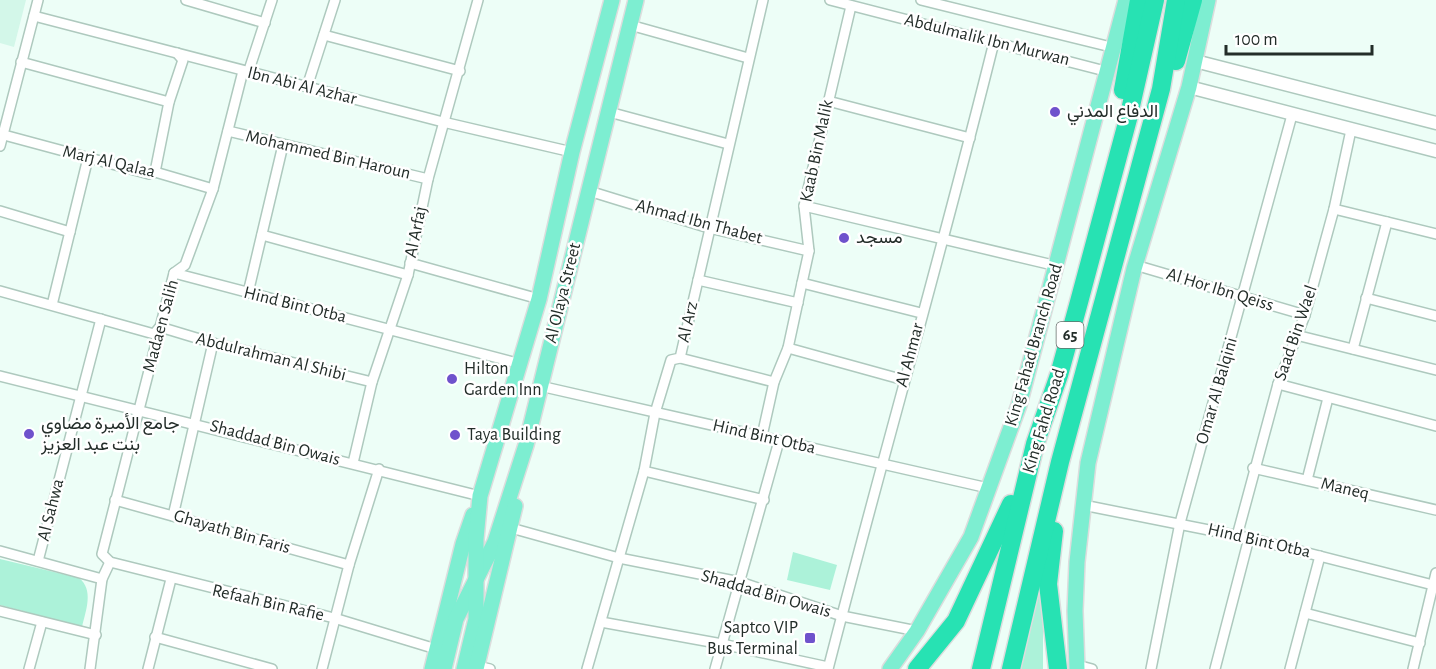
<svg xmlns="http://www.w3.org/2000/svg" width="1436" height="669" font-family="'Alegreya Sans',Vazirmatn,sans-serif">
	<style>
		.built { fill: #d3f7e9 }
		.green { fill: #acf2d9 }
		.lines { fill: none; stroke-linecap: round; stroke-linejoin: round }
		.minor-casing { stroke: #aec9be; stroke-width: 12 }
		.tertiary-casing { stroke: #aec9be; stroke-width: 15 }
		.primary-casing { stroke: #dcdddd; stroke-width: 18 }
		.motorway-casing { stroke: #dcdddd; stroke-width: 21 }
		.minor { stroke: #fff; stroke-width: 9 }
		.tertiary { stroke: #fff; stroke-width: 12 }
		.primary { stroke: #7deed1; stroke-width: 15 }
		.motorway { stroke: #27e2b3; stroke-width: 18 }
		.poi-dot { fill: #6f52cc; stroke: #fff; stroke-width: 2 }
		.labels { text-anchor: middle; dominant-baseline: central; stroke-width: 5; stroke-linejoin: round; paint-order: stroke }
		.shield { fill: #fff; stroke: #656c69; stroke-width: 1.5 }
		.shield-label { font-size: 16px; font-weight: bold; fill: #232d29 }
		.street-label { font-size: 18px; fill: #232d29; stroke: #fff }
		.poi-label { font-size: 18px; fill: #232d29; stroke: #fff; text-anchor: start }
	</style>
	<rect width="100%" height="100%" fill="#edfef7"/>
	<polygon class="built" points="0,0 26,0 14,47 0,43"/>
	<g class="green">
		<polygon points="793,552 837,565 830,590 787,580"/>
		<path d="M0 559 79 578C94 590 86 610 82 627L0 605Z"/>
		<polygon points="1043,573 1043,669 1017,669"/>
	</g>
	<g class="lines">
		<g class="minor-casing">
			<g id="minor">
				<polyline points="186,0 265,23"/>
				<polyline points="830,0 1109,72"/>
				<polyline points="921,0 1115,48"/>
				<polyline points="34,16 443,122 572,152"/>
				<polyline points="630,25 748,58"/>
				<polyline points="324,35 460,71"/>
				<polyline points="21,62 169,102"/>
				<polyline points="249,70 272,0"/>
				<polyline points="243,71 213,189 185,265 174,273 102,554 110,562 334,618 436,649"/>
				<polyline points="307,87 335,0"/>
				<polyline points="828,101 970,138"/>
				<polyline points="609,112 728,144"/>
				<polyline points="228,131 428,179"/>
				<polyline points="4,135 149,174 155,172 213,189"/>
				<polyline points="0,146 38,0"/>
				<polyline points="155,172 169,102 183,60 177,53"/>
				<polyline points="589,191 709,228 809,251"/>
				<polyline points="804,206 1057,266"/>
				<polyline points="1334,209 1436,234"/>
				<polyline points="0,211 70,232"/>
				<polyline points="262,235 408,275"/>
				<polyline points="410,263 539,299"/>
				<polyline points="1135,265 1305,315"/>
				<polyline points="174,273 521,364"/>
				<polyline points="698,280 798,303"/>
				<polyline points="802,283 921,313"/>
				<polyline points="0,291 154,334 160,327 213,343 372,382"/>
				<polyline points="248,293 283,145"/>
				<polyline points="1366,298 1436,316"/>
				<polyline points="52,305 88,158"/>
				<polyline points="1296,335 1436,370"/>
				<polyline points="788,348 904,380"/>
				<polyline points="1353,349 1387,222"/>
				<polyline points="680,358 774,382"/>
				<polyline points="0,376 480,496"/>
				<polyline points="1278,384 1436,426"/>
				<polyline points="540,386 988,488"/>
				<polyline points="762,436 774,382 788,348 802,283 809,251 804,206 851,6"/>
				<polyline points="353,463 372,382 408,275 428,179 478,0"/>
				<polyline points="1253,468 1436,510"/>
				<polyline points="644,471 764,500"/>
				<polyline points="1307,480 1328,398"/>
				<polyline points="115,500 349,565"/>
				<polyline points="1083,505 1249,538 1433,585"/>
				<polyline points="173,516 213,343"/>
				<polyline points="511,528 619,558 740,582 842,616 917,631"/>
				<polyline points="1237,536 1278,384 1305,315 1334,209 1351,130"/>
				<polyline points="0,551 102,579"/>
				<polyline points="38,561 101,319"/>
				<polyline points="0,611 96,635"/>
				<polyline points="1305,613 1420,643"/>
				<polyline points="601,622 722,644 828,667"/>
				<polyline points="155,637 272,669"/>
				<polyline points="1077,665 1092,669"/>
				<polyline points="477,666 490,669"/>
				<polyline points="29,669 42,622"/>
				<polyline points="90,669 102,579 110,562"/>
				<polyline points="148,669 171,579"/>
				<polyline points="322,669 349,565 379,469"/>
				<polyline points="587,669 644,471 655,413 671,360 680,358 763,0"/>
				<polyline points="715,669 779,441"/>
				<path d="M828 669C882 459 942 252 994 42"/>
				<polyline points="1151,669 1180,523 1292,115"/>
				<polyline points="1215,669 1249,538"/>
				<polyline points="1290,669 1320,556"/>
				<polyline points="1413,669 1436,573"/>
			</g>
		</g>
		<g class="tertiary-casing">
			<g id="tertiary">
				<polyline points="1195,61 1436,123"/>
				<polyline points="1189,87 1436,151"/>
			</g>
		</g>
		<g class="primary-casing">
			<g id="primary">
				<polyline points="432,669 463,544 473,515"/>
				<polyline points="444,669 456,619 495,542 526,445 636,0"/>
				<polyline points="464,669 476,619 476,539 480,496 539,299 572,152 612,0"/>
				<polyline points="476,669 515,506"/>
				<polyline points="890,669 917,631 971,537 1019,405 1126,0"/>
				<polyline points="1077,669 1075,611 1077,562 1088,463 1134,269 1189,87 1208,0"/>
			</g>
		</g>
		<g class="motorway-casing">
			<g id="motorway">
				<polyline points="1176,61 1193,0"/>
				<polyline points="1123,90 1139,0"/>
				<polyline points="1054,531 1048,584 1058,669"/>
				<polyline points="917,669 956,621 1011,504"/>
				<polyline points="981,669 1035,444 1059,375 1079,302 1128,119 1155,0"/>
				<polyline points="1011,669 1060,462 1161,89 1176,0"/>
			</g>
		</g>
		<use href="#minor" class="minor"/>
		<use href="#tertiary" class="tertiary"/>
		<use href="#primary" class="primary"/>
		<use href="#motorway" class="motorway"/>
	</g>
	<g class="poi-dot">
		<circle cx="1055" cy="112" r="6"/>
		<circle cx="844" cy="238" r="6"/>
		<circle cx="452" cy="379" r="6"/>
		<circle cx="29" cy="434" r="6"/>
		<circle cx="455" cy="435" r="6"/>
		<rect x="804" y="632" width="12" height="12" rx="3"/>
	</g>
	<g class="labels">
		<rect class="shield" x="1056.5" y="322" width="27" height="26" rx="4.5"/>
		<g class="shield-label">
			<text x="1070" y="335">65</text>
		</g>
		<g class="street-label">
			<text transform="translate(987 40) rotate(14)">Abdulmalik Ibn Murwan</text>
			<text transform="translate(302 86) rotate(14)">Ibn Abi Al Azhar</text>
			<text transform="translate(817 151) rotate(-78)">Kaab Bin Malik</text>
			<text transform="translate(328 155) rotate(13)">Mohammed Bin Haroun</text>
			<text transform="translate(109 162) rotate(13)">Marj Al Qalaa</text>
			<text transform="translate(699 222) rotate(15)">Ahmad Ibn Thabet</text>
			<text transform="translate(416 232) rotate(-78)">Al Arfaj</text>
			<text transform="translate(1220 290) rotate(17)">Al Hor Ibn Qeiss</text>
			<text transform="translate(563 293) rotate(-76)">Al Olaya Street</text>
			<text transform="translate(295 305) rotate(14)">Hind Bint Otba</text>
			<text transform="translate(688 322) rotate(-77)">Al Arz</text>
			<text transform="translate(161 326) rotate(-75)">Madaen Salih</text>
			<text transform="translate(1296 333) rotate(-71)">Saad Bin Wael</text>
			<text transform="translate(1034 345) rotate(-74)">King Fahad Branch Road</text>
			<text transform="translate(910 355) rotate(-75)">Al Ahmar</text>
			<text transform="translate(271 357) rotate(14)">Abdulrahman Al Shibi</text>
			<text transform="translate(1217 391) rotate(-74)">Omar Al Balqini</text>
			<text transform="translate(1044 421) rotate(-73)">King Fahd Road</text>
			<text transform="translate(764 437) rotate(13)">Hind Bint Otba</text>
			<text transform="translate(275 443) rotate(15)">Shaddad Bin Owais</text>
			<text transform="translate(1345 489) rotate(13)">Maneq</text>
			<text transform="translate(51 510) rotate(-76)">Al Sahwa</text>
			<text transform="translate(232 532) rotate(16)">Ghayath Bin Faris</text>
			<text transform="translate(1259 541) rotate(13)">Hind Bint Otba</text>
			<text transform="translate(766 594) rotate(16)">Shaddad Bin Owais</text>
			<text transform="translate(268 603) rotate(13)">Refaah Bin Rafie</text>
		</g>
		<g class="poi-label">
			<text x="1067" y="112">الدفاع المدني</text>
			<text x="856" y="238">مسجد</text>
			<text x="464" y="369">Hilton<tspan x="464" dy="21">Garden Inn</tspan></text>
			<text x="41" y="424">جامع الأميرة مضاوي<tspan x="41" dy="21">بنت عبد العزيز</tspan></text>
			<text x="467" y="435">Taya Building</text>
			<text x="798" y="628" text-anchor="end">Saptco VIP<tspan x="798" dy="21">Bus Terminal</tspan></text>
		</g>
	</g>
	<path d="M1226 45v9h146v-9" fill="none" stroke="#232d29" stroke-width="3"/>
	<text x="1235" y="45" font-size="18" fill="#232d29" stroke="#ffffff" stroke-width="4.5" paint-order="stroke">100 m</text>
</svg>
